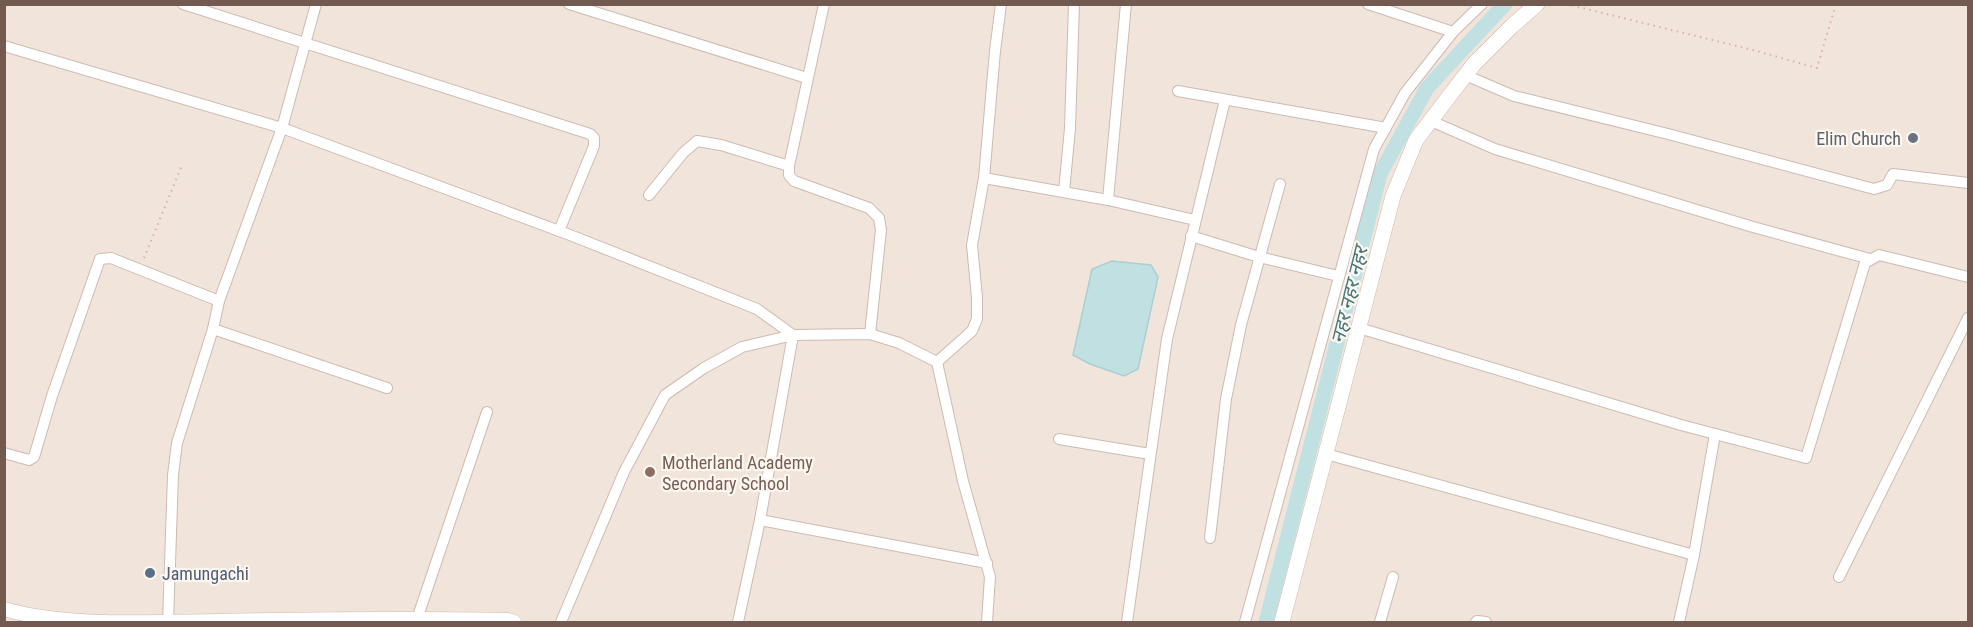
<svg xmlns="http://www.w3.org/2000/svg" width="1973" height="627" font-family="'Roboto Condensed','Noto Sans Devanagari',sans-serif">
	<style>
		.residential { fill: #f1e4da }
		.water { fill: #c1e0e2; stroke: #a9d0d3; stroke-width: 1.5 }
		.lines { fill: none; stroke-linecap: round; stroke-linejoin: round }
		.canal { stroke: #c1e0e2; stroke-width: 15 }
		.minor-casing { stroke: #ccbbb2; stroke-width: 12 }
		.tertiary-casing { stroke: #ccbbb2; stroke-width: 15 }
		.secondary-casing { stroke: #cebbb0; stroke-width: 16 }
		.path { stroke: #d2b5a9; stroke-width: 2; stroke-dasharray: 1.5 4.5; stroke-linecap: butt }
		.minor { stroke: #fff; stroke-width: 10 }
		.tertiary { stroke: #fff; stroke-width: 14 }
		.secondary { stroke: #fff; stroke-width: 15 }
		.worship-dot { fill: #6b7280; stroke: #fdf7f1; stroke-width: 2 }
		.education-dot { fill: #8d6e63; stroke: #fdf7f1; stroke-width: 2 }
		.service-dot { fill: #5c6f8a; stroke: #fdf7f1; stroke-width: 2 }
		.labels { text-anchor: middle; dominant-baseline: central; stroke-width: 4.5; stroke-linejoin: round; paint-order: stroke }
		.worship-label { font-size: 18px; fill: #5b616d; stroke: #fdf7f1; text-anchor: end }
		.education-label { font-size: 18px; fill: #785e54; stroke: #fdf7f1; text-anchor: start }
		.service-label { font-size: 18px; fill: #4e5e75; stroke: #fdf7f1; text-anchor: start }
		.water-label { font-size: 20px; font-style: italic; fill: #4a787c; stroke: #fdf7f1 }
	</style>
	<rect width="100%" height="100%" fill="#faf3eb"/>
	<rect class="residential" x="5" y="5" width="1963" height="617"/>
	<polygon class="water" points="1112,261 1151,265 1158,277 1138,369 1124,376 1090,364 1073,355 1092,269"/>
	<g class="lines">
		<polyline class="canal" points="1266,622 1380,174 1427,88 1505,4"/>
		<g class="minor-casing">
			<g id="minor">
				<polyline points="183,4 590,134 594,138 594,146 559,231"/>
				<polyline points="569,4 807,78"/>
				<polyline points="824,4 789,166 789,175 794,181 869,208 879,218 881,230 870,334"/>
				<polyline points="1368,4 1453,32"/>
				<polyline points="4,46 282,128 570,235 757,309 793,335 760,520 738,622"/>
				<polyline points="1465,75 1514,96 1668,134 1874,189 1887,185 1893,174 1968,183"/>
				<polyline points="1178,91 1386,128"/>
				<polyline points="1431,121 1495,149 1753,227 1870,259"/>
				<polyline points="984,178 1108,200 1195,220"/>
				<polyline points="1064,192 1070,128 1074,4"/>
				<polyline points="649,195 683,153 697,141 721,145 789,166"/>
				<polyline points="1108,200 1126,4"/>
				<polyline points="1191,236 1259,257 1338,276"/>
				<polyline points="1359,328 1681,425 1806,458 1865,263 1879,255 1968,277"/>
				<polyline points="213,329 387,388"/>
				<polyline points="937,362 972,331 977,319 977,298 972,245 984,178 995,51 1001,4"/>
				<polyline points="1059,439 1150,454"/>
				<polyline points="4,453 29,460 34,457 52,396 100,259 111,258 219,301"/>
				<polyline points="1326,454 1694,555 1715,434"/>
				<polyline points="760,520 987,563"/>
				<polyline points="1210,538 1226,399 1241,325 1280,184"/>
				<polyline points="1839,577 1968,318"/>
				<polyline points="168,622 173,475 177,443 213,329 219,301 282,128 316,4"/>
				<polyline points="416,622 487,412"/>
				<polyline points="561,622 624,472 665,395 704,368 742,347 793,335 870,334 899,343 937,362 963,481 990,577 987,622"/>
				<polyline points="1127,622 1167,339 1225,100"/>
				<polyline points="1245,622 1374,149 1405,93 1453,32 1482,4"/>
				<polyline points="1380,622 1393,577"/>
				<polyline points="1476,622 1477,621 1486,622"/>
				<polyline points="1679,622 1694,555"/>
			</g>
		</g>
		<g class="tertiary-casing">
			<path id="tertiary" d="M4 609C64 627 153 622 217 621 314 619 411 618 508 620L514 622"/>
		</g>
		<g class="secondary-casing">
			<polyline id="secondary" points="1282,622 1393,196 1416,140 1444,103 1474,64 1512,26 1537,4"/>
		</g>
		<g class="path">
			<polyline points="1566,4 1753,50 1817,68 1836,4"/>
			<polyline points="144,258 182,165"/>
		</g>
		<use href="#minor" class="minor"/>
		<use href="#tertiary" class="tertiary"/>
		<use href="#secondary" class="secondary"/>
	</g>
	<circle class="worship-dot" cx="1913" cy="138" r="6"/>
	<circle class="education-dot" cx="650" cy="472" r="6"/>
	<circle class="service-dot" cx="150" cy="573" r="6"/>
	<g class="labels">
		<g class="worship-label">
			<text x="1901" y="138">Elim Church</text>
		</g>
		<g class="education-label">
			<text x="662" y="462">Motherland Academy<tspan x="662" dy="21">Secondary School</tspan></text>
		</g>
		<g class="service-label">
			<text x="162" y="573">Jamungachi</text>
		</g>
		<g class="water-label">
			<text transform="translate(1349 295) rotate(-76)">नहर नहर नहर</text>
		</g>
	</g>
	<rect width="1973" height="627" fill="none" stroke="#735a51" stroke-width="12"/>
</svg>
